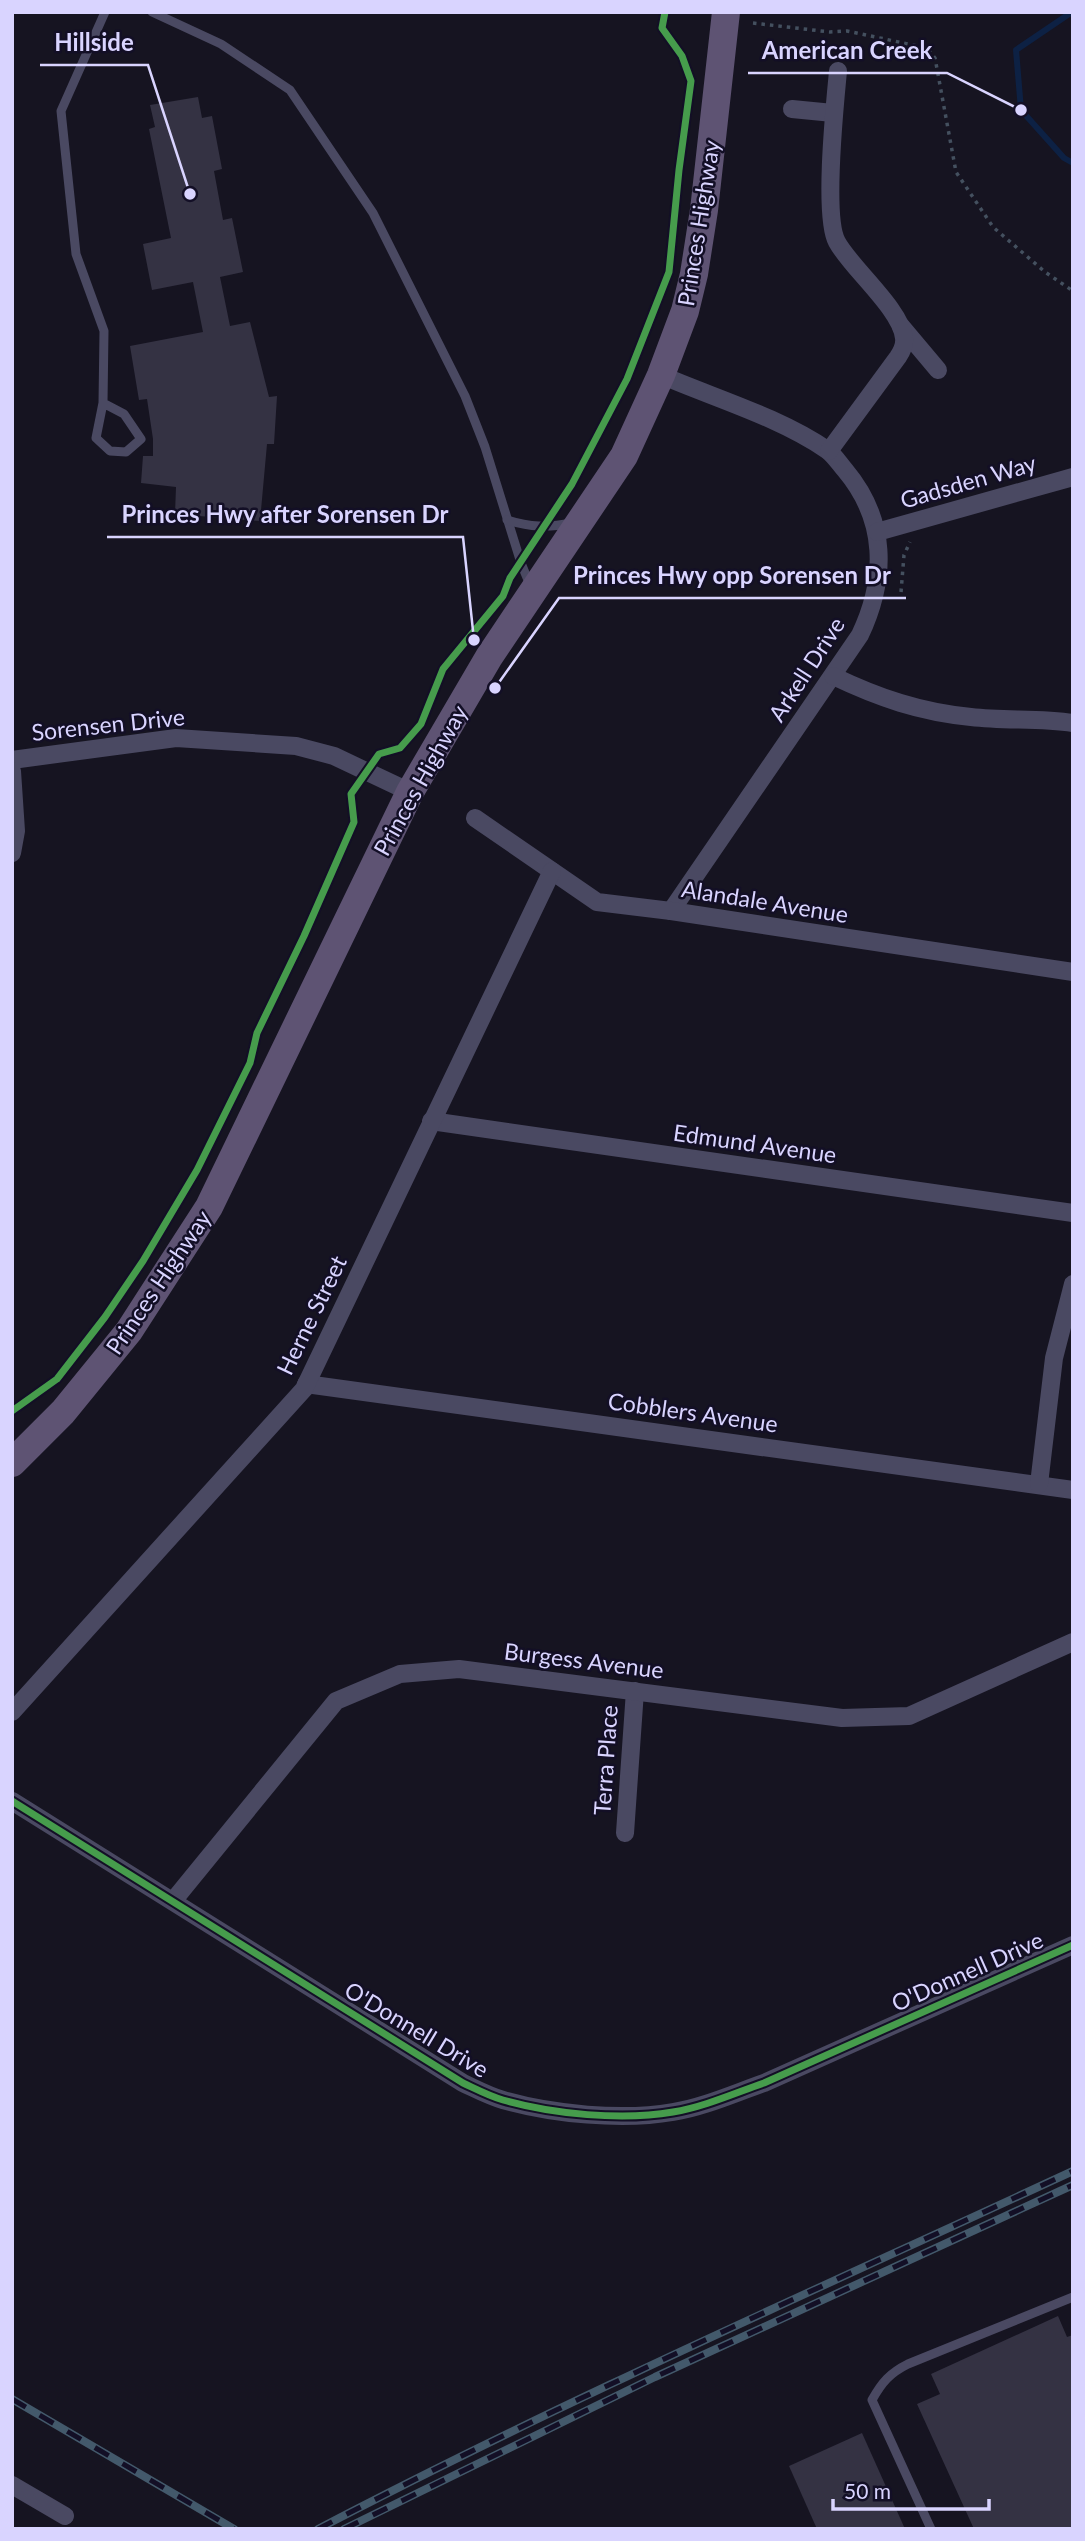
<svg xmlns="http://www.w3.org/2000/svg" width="1085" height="2541" font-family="Lato,sans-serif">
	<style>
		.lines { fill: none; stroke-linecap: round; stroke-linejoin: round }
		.stream { stroke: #0d2144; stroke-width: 6 }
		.building { fill: #343243 }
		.path { stroke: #44505f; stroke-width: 3.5; stroke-dasharray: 3.5 5; stroke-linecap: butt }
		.lane { stroke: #4a4962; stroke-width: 9 }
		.street { stroke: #4a4962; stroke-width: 18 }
		.primary { stroke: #5e5373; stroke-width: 28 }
		.rail-casing { stroke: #43596b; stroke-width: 8 }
		.rail { stroke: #130f26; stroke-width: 5; stroke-dasharray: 16; stroke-linecap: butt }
		.cycleway-casing { stroke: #130f26; stroke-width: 11 }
		.cycleway { stroke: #469c4c; stroke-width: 7 }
		.labels { text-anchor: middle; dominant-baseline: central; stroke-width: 5; stroke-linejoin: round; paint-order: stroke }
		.street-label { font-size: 23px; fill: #d9d4ff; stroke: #130f26 }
		.leader { fill: none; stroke: #d9d4ff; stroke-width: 2.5 }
		.callout-dot { fill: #d9d4ff; stroke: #130f26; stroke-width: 2.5 }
		.callout-label { font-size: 24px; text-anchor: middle; font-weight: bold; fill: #d9d4ff; stroke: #130f26; stroke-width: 5; stroke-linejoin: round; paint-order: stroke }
	</style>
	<rect width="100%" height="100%" fill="#161421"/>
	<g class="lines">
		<polyline class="stream" points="1072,12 1016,50 1021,110 1064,158 1073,163"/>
	</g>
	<g class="building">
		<polygon points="198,97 202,118 212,116 222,169 214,171 223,220 232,218 243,272 220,277 230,326 250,322 269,397 277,396 274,444 267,444 260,521 175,514 176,487 141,483 143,456 153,456 153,439 147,399 139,400 130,346 203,332 193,282 152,290 143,244 171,238 149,129 155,127 150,105"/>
		<polygon points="1058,2316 1067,2337 1073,2335 1073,2529 974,2529 917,2404 940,2394 931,2374"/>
		<polygon points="862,2433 905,2529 817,2529 789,2466"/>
	</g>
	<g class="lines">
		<g class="path">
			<polyline points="753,23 830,32 847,31 927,48 935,58 956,172 993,227 1045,272 1073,291"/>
			<polyline points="901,592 904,555 910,542"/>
		</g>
		<g class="lane">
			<polyline points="152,12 221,44 290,90 373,213 465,396 485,447 521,563 530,585"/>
			<polyline points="103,403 124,414 141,439 126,452 110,451 96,438 103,403 104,331 76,254 61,111 105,12"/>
			<path d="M507 520C530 527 548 528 571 523"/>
			<path d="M931 2529 872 2400C882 2382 890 2373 908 2364L1073 2297"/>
		</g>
		<g class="street">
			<polyline points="792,109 833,113"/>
			<polyline points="901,326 938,370"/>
			<path d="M661 375C714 398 779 417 827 450 834 455 839 463 845 470 887 520 887 578 860 635L671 911"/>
			<path d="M829 451 898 357C902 351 905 345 904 338 901 309 851 268 837 242 823 217 835 103 838 71"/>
			<polyline points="877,532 1073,477"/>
			<path d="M833 676C879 698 920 712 971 717 1005 721 1039 718 1073 723"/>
			<polyline points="12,760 176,738 296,746 334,756 410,792"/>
			<polyline points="12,771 16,831 12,853"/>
			<polyline points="475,818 597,902 671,911 1073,972"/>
			<polyline points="431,1121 1073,1213"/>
			<polyline points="306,1384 1073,1490"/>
			<polyline points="1039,1484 1054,1358 1073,1284"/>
			<polyline points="12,1712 304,1389 552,871"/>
			<path d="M12 1801 463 2083C476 2089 489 2096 503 2100 552 2114 622 2121 673 2112 704 2107 735 2093 764 2083L1073 1945"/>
			<polyline points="625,1833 635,1691"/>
			<polyline points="173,1901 336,1701 400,1674 459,1669 842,1718 909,1716 1073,1642"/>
			<polyline points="12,2485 65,2516"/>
		</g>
		<polyline class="primary" points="12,1463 63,1412 129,1331 209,1207 410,792 489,657 624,456 661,375 685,311 694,274 704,210 726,12"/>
		<g class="rail-casing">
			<g id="rail">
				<polyline points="12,2399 234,2529"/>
				<path d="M318 2529C565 2400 820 2288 1073 2171"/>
				<polyline points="344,2529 655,2377 1073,2185"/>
			</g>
		</g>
		<use href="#rail" class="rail"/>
		<g class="cycleway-casing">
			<g id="cycleway">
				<polyline points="12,1411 57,1379 105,1317 143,1261 197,1170 250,1063 257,1033 304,936 354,822 351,794 379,754 400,748 421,724 443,669 503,596 510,578 572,484 627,379 669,272 679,170 691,81 682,56 662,28 665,12"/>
				<path d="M12 1801 463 2083C476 2089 489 2096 503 2100 552 2114 622 2121 673 2112 704 2107 735 2093 764 2083L1073 1945"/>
			</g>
		</g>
		<use href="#cycleway" class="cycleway"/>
	</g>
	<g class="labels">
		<g class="street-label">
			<text transform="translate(698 223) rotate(-81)">Princes Highway</text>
			<text transform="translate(968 481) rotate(-16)">Gadsden Way</text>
			<text transform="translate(806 669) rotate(-57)">Arkell Drive</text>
			<text transform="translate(108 724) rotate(-6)">Sorensen Drive</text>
			<text transform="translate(420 780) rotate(-61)">Princes Highway</text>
			<text transform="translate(765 901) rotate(9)">Alandale Avenue</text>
			<text transform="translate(755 1143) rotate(8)">Edmund Avenue</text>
			<text transform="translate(158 1282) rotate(-56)">Princes Highway</text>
			<text transform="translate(311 1315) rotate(-64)">Herne Street</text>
			<text transform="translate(693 1412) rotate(8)">Cobblers Avenue</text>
			<text transform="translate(584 1660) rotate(7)">Burgess Avenue</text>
			<text transform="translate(605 1760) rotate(-86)">Terra Place</text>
			<text transform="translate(967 1971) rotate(-24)">O'Donnell Drive</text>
			<text transform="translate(417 2029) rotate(31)">O'Donnell Drive</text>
		</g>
	</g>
	<path class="leader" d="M190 194L148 65H40M1021 110L947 73H748M474 640L463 537H107M495 688L559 598H906"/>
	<g class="callout-dot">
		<circle cx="190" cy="194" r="7"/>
		<circle cx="1021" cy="110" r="7"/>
		<circle cx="474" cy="640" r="7"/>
		<circle cx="495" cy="688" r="7"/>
	</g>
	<g class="callout-label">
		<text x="94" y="51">Hillside</text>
		<text x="847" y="59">American Creek</text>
		<text x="285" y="523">Princes Hwy after Sorensen Dr</text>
		<text x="732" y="584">Princes Hwy opp Sorensen Dr</text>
	</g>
	<rect width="1085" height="2541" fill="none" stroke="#d9d4ff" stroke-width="28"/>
	<path d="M833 2499v10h156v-10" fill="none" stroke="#d9d4ff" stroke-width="3.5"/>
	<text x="844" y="2499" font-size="21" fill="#d9d4ff" stroke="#130f26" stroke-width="5" paint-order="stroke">50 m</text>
</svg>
